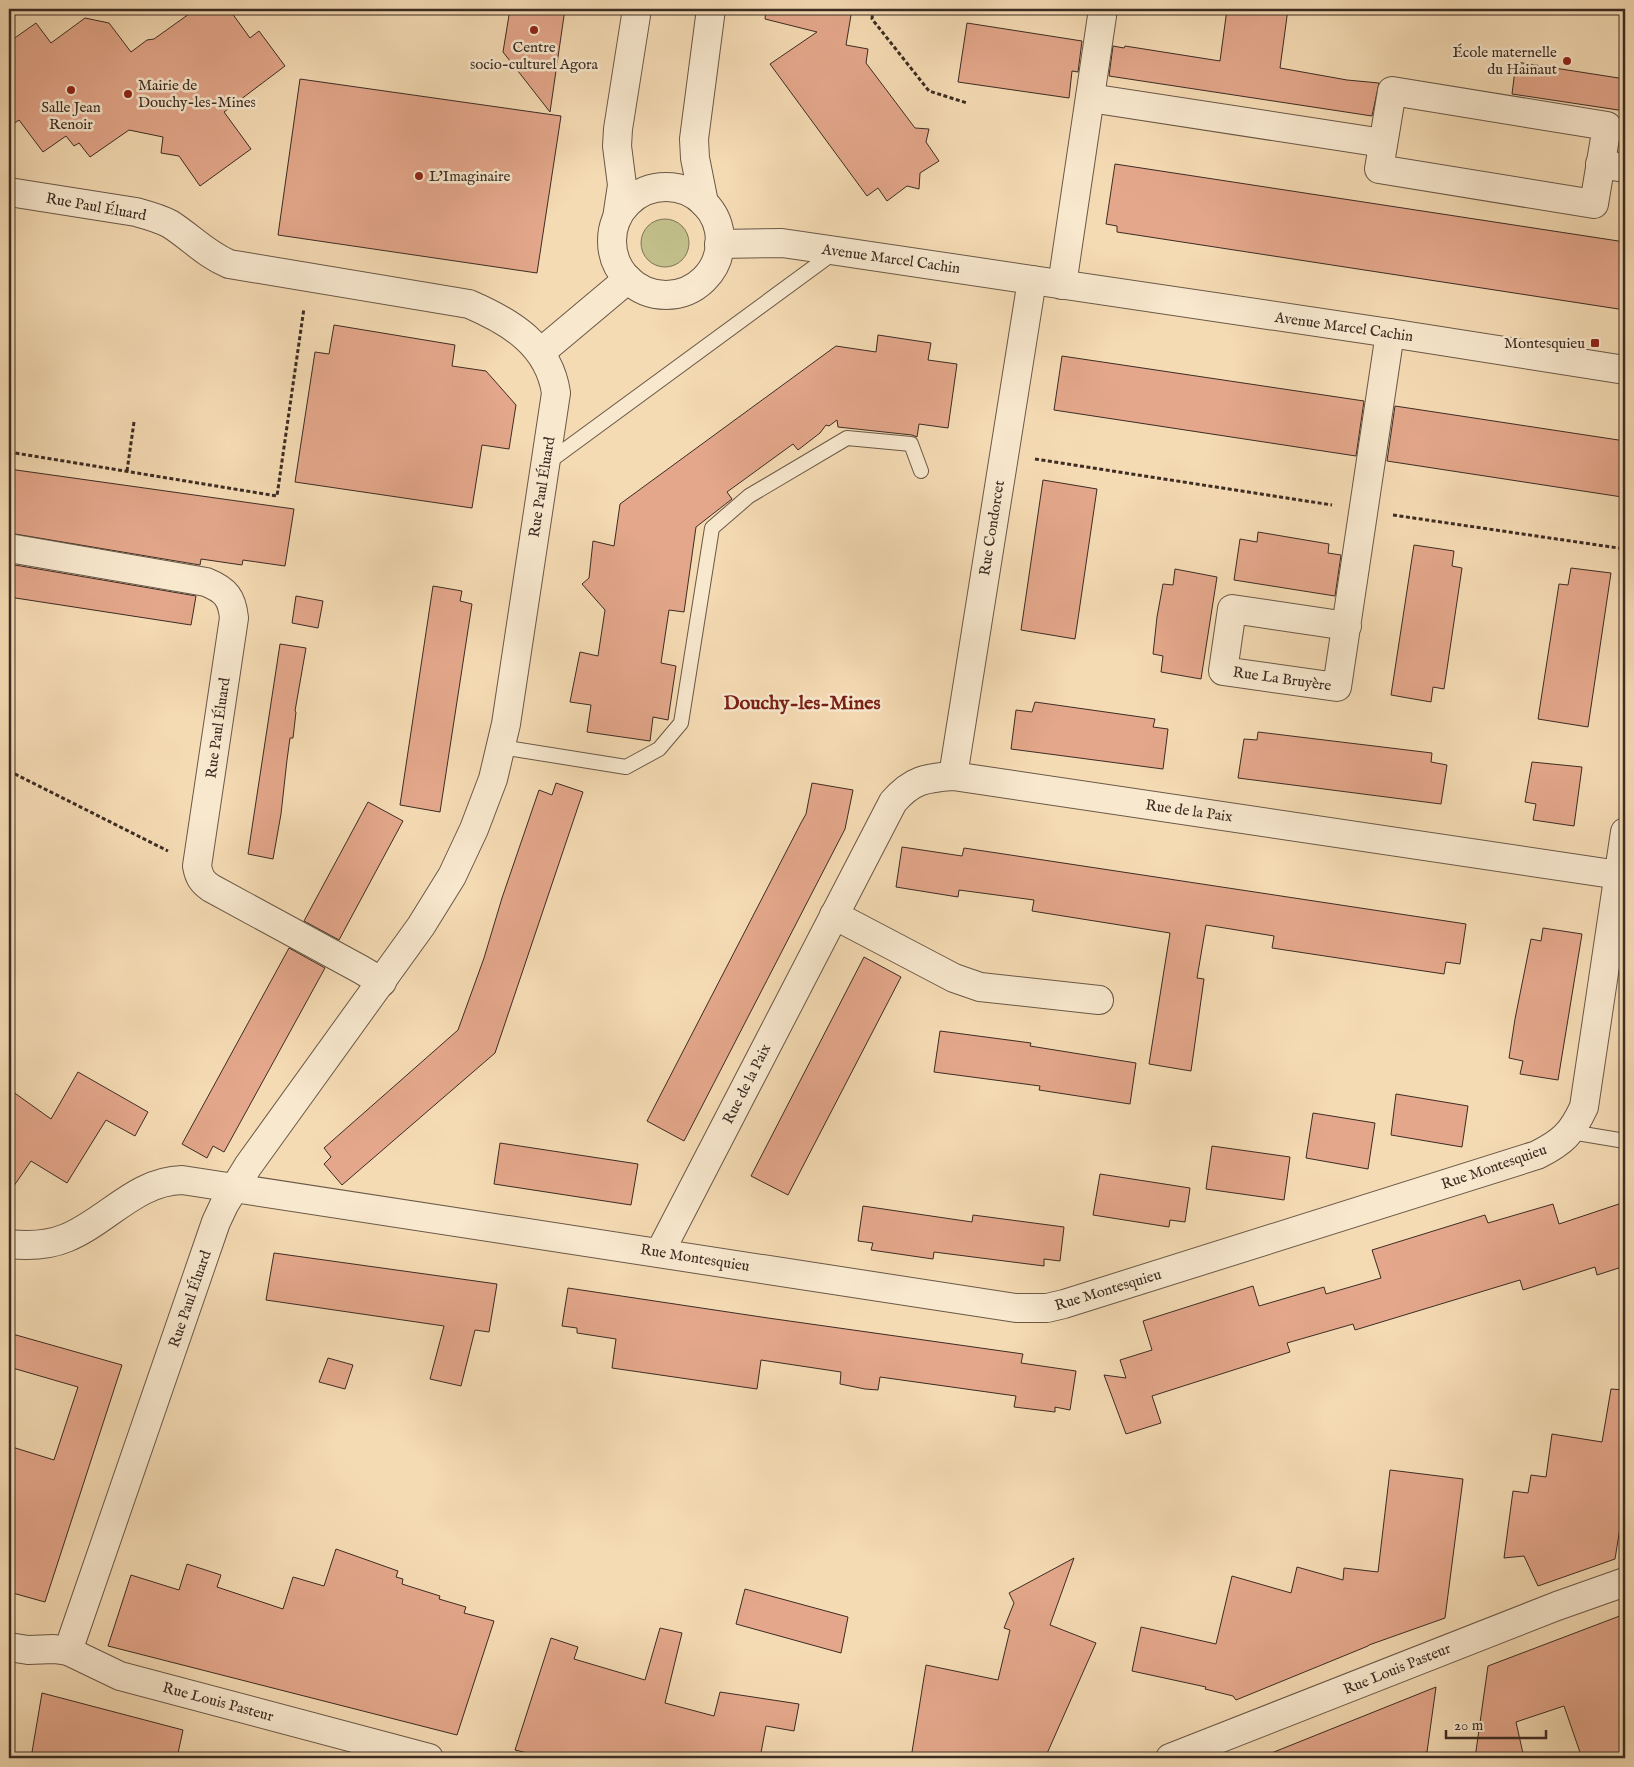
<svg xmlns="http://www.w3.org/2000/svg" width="1634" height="1767" font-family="'IM FELL English',serif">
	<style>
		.green { fill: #c1be89; stroke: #7e7556 }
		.building { fill: #e4a78b; stroke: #3c2c23 }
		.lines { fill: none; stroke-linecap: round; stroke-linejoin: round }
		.lane-casing { stroke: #6a5847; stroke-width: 16 }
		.street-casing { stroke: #6a5847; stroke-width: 30 }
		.path { stroke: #3c2c23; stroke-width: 3; stroke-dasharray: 4 2.5; stroke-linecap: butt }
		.lane { stroke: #f8e8ce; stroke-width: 14 }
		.street { stroke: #f8e8ce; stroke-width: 28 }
		.poi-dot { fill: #8f2418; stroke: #f8e8ce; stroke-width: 2 }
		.labels { text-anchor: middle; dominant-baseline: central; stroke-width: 5; stroke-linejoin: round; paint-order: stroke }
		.poi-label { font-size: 15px; fill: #3c2c23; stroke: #f8e8ce }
		.street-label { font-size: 15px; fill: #3c2c23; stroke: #f8e8ce }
		.district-label { font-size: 20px; font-weight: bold; fill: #7a1f14; stroke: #f8e8ce }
	</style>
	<rect width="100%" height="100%" fill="#f5dbb4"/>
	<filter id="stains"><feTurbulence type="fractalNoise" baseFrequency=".004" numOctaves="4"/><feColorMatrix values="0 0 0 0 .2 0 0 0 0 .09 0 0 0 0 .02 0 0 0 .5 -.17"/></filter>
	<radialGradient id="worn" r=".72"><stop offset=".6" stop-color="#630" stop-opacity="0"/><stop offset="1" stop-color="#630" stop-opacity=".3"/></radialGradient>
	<circle class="green" cx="665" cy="243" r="24"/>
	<g class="building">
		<polygon points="196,9 229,9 250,38 259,31 285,66 224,112 251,149 200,186 179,156 161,153 163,137 129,130 90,157 79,143 74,146 66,136 43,152 19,120 9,127 9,42 36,23 51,43 85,18 109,23 131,52 147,40 154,39"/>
		<polygon points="510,9 565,9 550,112 503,52"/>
		<polygon points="766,9 852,9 846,45 868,49 866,63 915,128 929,129 926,142 939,161 920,173 919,189 907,186 887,201 878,188 867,196 770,64 817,32 765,19"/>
		<polygon points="1227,9 1288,9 1280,68 1347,80 1379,83 1372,116 1109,76 1113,46 1124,48 1125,46 1220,61"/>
		<polygon points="967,23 1082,41 1078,72 1072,71 1069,98 958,82"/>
		<polygon points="1516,62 1625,79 1625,111 1512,94"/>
		<polygon points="300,79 561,116 537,273 278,235"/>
		<polygon points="1115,164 1625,242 1625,310 1117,232 1117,226 1106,224"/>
		<polygon points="334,325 455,345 452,366 486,371 516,405 509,449 482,445 472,508 295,482 315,352 329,354"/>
		<polygon points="878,335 931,343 928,360 957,364 948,428 919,424 917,437 912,435 838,427 837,420 829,426 826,425 820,433 798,450 793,444 727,492 732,499 696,527 684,612 669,610 661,663 676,666 668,720 653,717 650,741 587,732 591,705 570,702 580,652 598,656 605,610 582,584 589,578 593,541 614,546 620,504 836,346 876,352"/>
		<polygon points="1062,356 1364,401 1356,456 1054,410"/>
		<polygon points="1395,406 1625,441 1625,474 1622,497 1387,461"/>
		<polygon points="9,469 294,509 285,566 243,560 242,565 201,559 200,565 9,533"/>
		<polygon points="1043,480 1097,489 1075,639 1021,630"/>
		<polygon points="1258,532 1329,544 1328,553 1341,555 1335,596 1234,580 1240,539 1257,542"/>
		<polygon points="1414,545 1454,551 1452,566 1462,568 1444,689 1433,687 1431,702 1391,695"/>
		<polygon points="9,564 196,596 191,625 9,597"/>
		<polygon points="1571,568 1611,573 1588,727 1538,719 1559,584 1568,585"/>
		<polygon points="1175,569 1217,577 1201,679 1161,672 1163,656 1153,654 1157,617 1163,584 1173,585"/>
		<polygon points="433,586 462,591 460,601 472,604 440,812 400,805"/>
		<polygon points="296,596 323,601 318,628 292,623"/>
		<polygon points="280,644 306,648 295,711 296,712 293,738 290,738 287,760 281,814 273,859 248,854"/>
		<polygon points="1035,702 1155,719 1153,727 1168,729 1163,769 1011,749 1016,710 1032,712"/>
		<polygon points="1258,732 1432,753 1431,762 1447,765 1441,804 1238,778 1244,739 1257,740"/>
		<polygon points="1532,762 1582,767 1574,826 1533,820 1536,804 1525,802"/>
		<polygon points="556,783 583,792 495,1053 342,1185 324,1164 331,1157 324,1148 458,1030 484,958 502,898 539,790 552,795"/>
		<polygon points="812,783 853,790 845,829 684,1141 647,1121 802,821 806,814"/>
		<polygon points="368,802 403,821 339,940 304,921"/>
		<polygon points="902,847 962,856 964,848 1466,924 1460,964 1446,962 1444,974 1272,948 1274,936 1206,925 1197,978 1204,979 1191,1071 1149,1064 1170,933 1032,911 1034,900 959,890 958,897 896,887"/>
		<polygon points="1543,928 1582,934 1558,1080 1520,1074 1523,1061 1509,1058 1515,1019 1531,939 1541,941"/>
		<polygon points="289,948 325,968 224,1152 213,1146 207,1158 182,1144"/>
		<polygon points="864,957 901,977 788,1195 751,1176"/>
		<polygon points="940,1031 1031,1043 1030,1046 1136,1063 1130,1104 1039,1090 1040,1086 934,1072"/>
		<polygon points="78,1072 148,1112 135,1136 106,1120 67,1183 31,1161 9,1193 9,1089 51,1119"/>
		<polygon points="1396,1094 1468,1106 1462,1147 1391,1135"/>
		<polygon points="1313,1113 1375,1123 1368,1169 1306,1158"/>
		<polygon points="500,1143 638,1164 631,1205 494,1184"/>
		<polygon points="1212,1146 1290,1157 1284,1200 1206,1189"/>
		<polygon points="1100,1174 1190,1188 1185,1222 1170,1220 1169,1227 1093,1215"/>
		<polygon points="1625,1202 1625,1266 1597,1275 1595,1267 1523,1290 1520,1280 1355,1330 1353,1324 1287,1343 1290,1352 1152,1396 1161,1423 1126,1434 1104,1375 1126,1378 1120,1360 1152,1350 1143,1321 1253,1286 1259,1306 1324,1287 1326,1294 1381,1278 1372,1250 1485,1215 1488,1223 1553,1204 1559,1224"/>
		<polygon points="863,1206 972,1222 973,1215 1064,1227 1060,1261 1044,1259 1044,1266 934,1252 933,1259 871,1250 873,1243 858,1241"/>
		<polygon points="274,1253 497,1284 489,1332 475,1330 461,1386 430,1379 444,1326 266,1300"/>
		<polygon points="568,1288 768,1318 1023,1354 1021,1363 1076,1371 1070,1410 1055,1407 1055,1412 1014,1407 1016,1396 880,1377 878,1390 865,1389 840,1384 841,1372 761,1360 757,1389 612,1368 616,1339 577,1333 577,1328 562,1326"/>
		<polygon points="9,1333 122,1365 45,1602 9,1592 9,1446 54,1460 78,1387 9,1367"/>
		<polygon points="328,1358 353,1365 345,1389 319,1382"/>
		<polygon points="1611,1389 1625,1390 1625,1497 1615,1559 1538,1586 1524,1556 1504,1558 1513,1491 1528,1493 1531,1475 1546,1477 1552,1434 1602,1442"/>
		<polygon points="1390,1470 1463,1479 1445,1618 1369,1645 1368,1646 1236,1700 1233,1696 1205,1689 1206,1687 1132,1671 1141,1627 1216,1644 1232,1576 1291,1593 1297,1567 1343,1580 1344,1568 1378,1572"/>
		<polygon points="336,1549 398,1571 396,1577 403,1579 402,1584 440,1596 439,1599 466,1607 464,1613 494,1621 457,1735 108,1646 131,1575 179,1590 187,1564 221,1575 217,1587 283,1609 293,1577 324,1586"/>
		<polygon points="1074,1558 1050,1625 1096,1643 1045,1758 911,1758 926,1665 998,1680 1010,1630 1004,1628 1014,1603 1009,1593"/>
		<polygon points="745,1589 848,1617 841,1653 736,1624"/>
		<polygon points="1625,1614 1625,1758 1582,1758 1564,1706 1516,1722 1524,1758 1475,1758 1488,1666"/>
		<polygon points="660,1628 682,1633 665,1703 714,1716 720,1692 799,1704 794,1731 766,1726 760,1758 548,1758 515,1750 551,1638 578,1647 574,1659 645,1680"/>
		<polygon points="1436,1687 1427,1752 1393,1758 1259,1758"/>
		<polygon points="42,1693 183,1730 177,1758 31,1758"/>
	</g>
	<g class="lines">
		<g class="lane-casing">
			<g id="lane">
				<polyline points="547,463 836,251"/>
				<polyline points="501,747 626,767 659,749 681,723 712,528 749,496 847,438 911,444 921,471"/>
				<polyline points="1571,1132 1625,1141"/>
			</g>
		</g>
		<g class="street-casing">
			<g id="street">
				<polygon points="1392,91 1607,126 1594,204 1379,169"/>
				<polyline points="1090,98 1383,143"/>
				<polyline points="1600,164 1625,168"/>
				<circle cx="666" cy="241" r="54"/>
				<path d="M9 192 136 212C147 215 159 218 170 224 192 238 204 253 229 264L469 304C511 322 549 345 556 393L506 724 493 779 474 829 452 876 421 926 248 1166 224 1205 216 1222 68 1651"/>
				<polyline points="704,203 695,158 694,139 711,9"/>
				<polyline points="617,218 622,185 617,146 618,129 637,9"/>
				<polyline points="719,244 782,243 837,251 1390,333 1625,370"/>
				<polyline points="1062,285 1102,16"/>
				<polyline points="541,352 628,279"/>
				<path d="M9 548 206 582C226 590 232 598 234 618L197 866C199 877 202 882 211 888L360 969 382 982"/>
				<polyline points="1347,626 1232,609 1223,671 1337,687 1390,333"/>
				<polyline points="953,776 1032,280"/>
				<polyline points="834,915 954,978 980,987 1099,1000"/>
				<path d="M9 1244C28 1246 47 1246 66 1238 106 1222 136 1181 182 1180L1016 1308H1047L1064 1304 1537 1155C1563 1142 1572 1133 1584 1107L1625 832"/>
				<path d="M660 1252 893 802C912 780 925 778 953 776L1619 875"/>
				<polyline points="9,1647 28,1650 54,1649 68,1651 120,1676 429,1758"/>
				<polyline points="1170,1758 1557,1606 1625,1582"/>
			</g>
		</g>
		<g class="path">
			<polyline points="873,9 872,19 929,91 967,103"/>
			<polyline points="9,452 277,496 304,308"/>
			<polyline points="1035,459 1332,505"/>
			<polyline points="127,471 134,422"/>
			<polyline points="1393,515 1625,549"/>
			<polyline points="9,771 168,851"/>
		</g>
		<use href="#lane" class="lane"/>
		<use href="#street" class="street"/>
	</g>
	<g class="poi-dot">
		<circle cx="534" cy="30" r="5"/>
		<circle cx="1567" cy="61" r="5"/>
		<circle cx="71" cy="90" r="5"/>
		<circle cx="128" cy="94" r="5"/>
		<circle cx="419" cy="176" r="5"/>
		<rect x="1590" y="338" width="10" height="10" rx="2.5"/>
	</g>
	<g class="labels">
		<g class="poi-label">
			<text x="534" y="47">Centre<tspan x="534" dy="17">socio-culturel Agora</tspan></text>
			<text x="1557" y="52" text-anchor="end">École maternelle<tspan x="1557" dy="17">du Hainaut</tspan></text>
			<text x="138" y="85" text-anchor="start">Mairie de<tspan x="138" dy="17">Douchy-les-Mines</tspan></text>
			<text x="71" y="107">Salle Jean<tspan x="71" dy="17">Renoir</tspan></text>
			<text x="429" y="176" text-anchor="start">L'Imaginaire</text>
			<text x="1585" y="343" text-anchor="end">Montesquieu</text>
		</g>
		<g class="street-label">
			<text transform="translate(96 207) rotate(10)">Rue Paul Éluard</text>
			<text transform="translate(891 259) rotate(8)">Avenue Marcel Cachin</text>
			<text transform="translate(1344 327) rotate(8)">Avenue Marcel Cachin</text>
			<text transform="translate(542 487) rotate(-81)">Rue Paul Éluard</text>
			<text transform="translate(992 528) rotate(-81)">Rue Condorcet</text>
			<text transform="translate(1282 679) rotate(8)">Rue La Bruyère</text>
			<text transform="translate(218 728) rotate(-82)">Rue Paul Éluard</text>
			<text transform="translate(1189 811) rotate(8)">Rue de la Paix</text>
			<text transform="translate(747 1084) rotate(-63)">Rue de la Paix</text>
			<text transform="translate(1494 1167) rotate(-19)">Rue Montesquieu</text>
			<text transform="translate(695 1258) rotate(9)">Rue Montesquieu</text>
			<text transform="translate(1108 1290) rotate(-17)">Rue Montesquieu</text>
			<text transform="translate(190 1299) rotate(-71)">Rue Paul Éluard</text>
			<text transform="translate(1397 1669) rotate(-22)">Rue Louis Pasteur</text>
			<text transform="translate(218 1702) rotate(15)">Rue Louis Pasteur</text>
		</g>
		<g class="district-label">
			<text x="802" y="703">Douchy-les-Mines</text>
		</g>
	</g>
	<rect width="1634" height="1767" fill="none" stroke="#f5dbb4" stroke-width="30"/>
	<rect x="10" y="10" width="1614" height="1747" fill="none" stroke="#3c2c23" stroke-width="2.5"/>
	<rect x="15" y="15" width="1604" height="1737" fill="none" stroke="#3c2c23"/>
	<path d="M1446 1730v8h100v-8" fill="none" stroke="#3c2c23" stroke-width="2.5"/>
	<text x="1454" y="1730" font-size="15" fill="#3c2c23" stroke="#f8e8ce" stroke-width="4" paint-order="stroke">20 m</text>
	<rect width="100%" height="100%" filter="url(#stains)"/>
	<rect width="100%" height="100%" fill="url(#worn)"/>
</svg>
